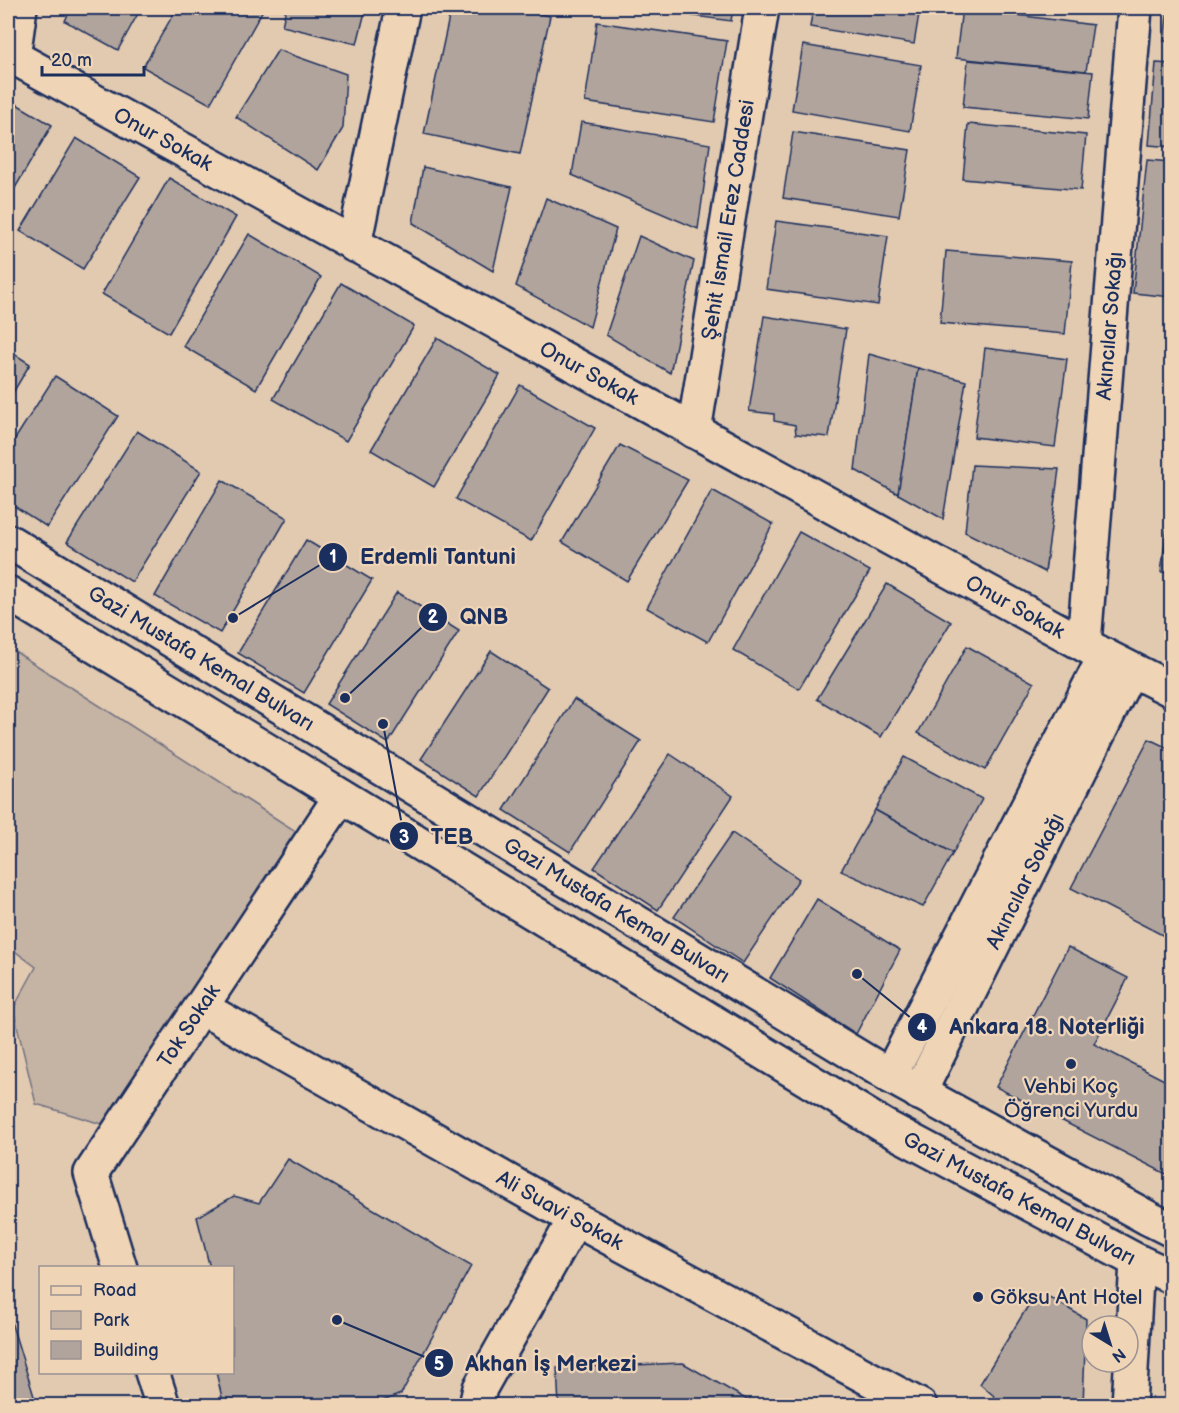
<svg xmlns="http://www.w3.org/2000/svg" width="1179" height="1413" font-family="'Balsamiq Sans',sans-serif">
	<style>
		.green { fill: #c5b3a4; stroke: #707181; stroke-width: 1.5 }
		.building { fill: #b1a49c; stroke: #1b2f5e; stroke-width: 1.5 }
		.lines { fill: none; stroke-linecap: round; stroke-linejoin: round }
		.street-casing { stroke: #1b2f5e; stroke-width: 38 }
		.primary-casing { stroke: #1b2f5e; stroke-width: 38 }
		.street { stroke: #efd4b6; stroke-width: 33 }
		.primary { stroke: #efd4b6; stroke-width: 33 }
		.poi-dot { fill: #1b2f5e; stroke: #efd4b6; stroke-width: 2 }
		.labels { text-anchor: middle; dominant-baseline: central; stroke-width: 4.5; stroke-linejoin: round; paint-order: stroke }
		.street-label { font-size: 21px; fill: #1b2f5e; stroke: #efd4b6 }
		.poi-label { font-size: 21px; fill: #1b2f5e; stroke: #efd4b6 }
		.leader { fill: none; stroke: #1b2f5e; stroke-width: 2 }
		.callout-dot { fill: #1b2f5e; stroke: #efd4b6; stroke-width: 2 }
		.mark-label { font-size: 18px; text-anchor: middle; font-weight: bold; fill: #fff }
		.callout-label { font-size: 22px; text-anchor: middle; font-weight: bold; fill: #1b2f5e; stroke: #efd4b6; stroke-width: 4.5; stroke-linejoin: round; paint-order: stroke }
	</style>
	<rect width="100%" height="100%" fill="#e2cab1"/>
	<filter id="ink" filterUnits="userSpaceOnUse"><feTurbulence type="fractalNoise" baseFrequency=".0167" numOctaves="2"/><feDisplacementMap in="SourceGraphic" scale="12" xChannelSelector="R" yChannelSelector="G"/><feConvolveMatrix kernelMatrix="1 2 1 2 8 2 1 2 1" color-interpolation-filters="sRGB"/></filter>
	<g filter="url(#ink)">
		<polygon class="green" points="8,647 297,832 105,1125 36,1104 13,1009 36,967 8,946"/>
		<g class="building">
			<polygon points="71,8 141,8 118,50 65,21"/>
			<polygon points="177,8 264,8 210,104 143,67"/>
			<polygon points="286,8 366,8 357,44 282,26"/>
			<polygon points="451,8 510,8 550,16 520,154 424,134"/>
			<polygon points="636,8 733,8 731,21"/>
			<polygon points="813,8 920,8 914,44 810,27"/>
			<polygon points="962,8 1093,25 1086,71 956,58"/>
			<polygon points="1168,8 1172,8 1172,42 1164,41"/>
			<polygon points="597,22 727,41 714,122 585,102"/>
			<polygon points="803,45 921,65 910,131 792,110"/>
			<polygon points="278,50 346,74 343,128 318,170 236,117"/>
			<polygon points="968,60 1093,72 1088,119 963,107"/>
			<polygon points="1156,63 1172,64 1172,147 1149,145"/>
			<polygon points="8,99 52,125 8,200"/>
			<polygon points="581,122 710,144 698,229 572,175"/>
			<polygon points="968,124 1086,135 1081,190 963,179"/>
			<polygon points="793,132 910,150 899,216 783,198"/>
			<polygon points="76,138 140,177 83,269 20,231"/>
			<polygon points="1147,160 1172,162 1172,297 1133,293"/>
			<polygon points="423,167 512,187 493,271 413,223"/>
			<polygon points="169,178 236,217 169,333 102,294"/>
			<polygon points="546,198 616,229 590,327 516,286"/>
			<polygon points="776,221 888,236 878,305 766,289"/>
			<polygon points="249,234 321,277 256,389 183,346"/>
			<polygon points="639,236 694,261 670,373 606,335"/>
			<polygon points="946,251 1072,261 1065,334 940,323"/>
			<polygon points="341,283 414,326 346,441 273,399"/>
			<polygon points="764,316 846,329 829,437 796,434 795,425 774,421 774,414 749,411"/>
			<polygon points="437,338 500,375 434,487 371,450"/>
			<polygon points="985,348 1067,359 1055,447 974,437"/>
			<polygon points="8,350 30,364 8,401"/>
			<polygon points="869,354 918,368 898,494 855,470"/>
			<polygon points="918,368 966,381 943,519 898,494"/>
			<polygon points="55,376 118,416 47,527 8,502 8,450"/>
			<polygon points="520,385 595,428 531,541 456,499"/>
			<polygon points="137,431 201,471 132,582 67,542"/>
			<polygon points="620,445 688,480 627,581 562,542"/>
			<polygon points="1171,464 1172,464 1172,526 1167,526"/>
			<polygon points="972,465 1059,469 1045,572 965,532"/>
			<polygon points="222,480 287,518 220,633 155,596"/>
			<polygon points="712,490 773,524 708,642 647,608"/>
			<polygon points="1167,526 1172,526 1172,573 1161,572"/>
			<polygon points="799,532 870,571 799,689 733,650"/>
			<polygon points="306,540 372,580 304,693 238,653"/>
			<polygon points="887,584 951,622 881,737 817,699"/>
			<polygon points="397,592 459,631 388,743 326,704"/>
			<polygon points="967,646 1034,683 985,770 918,733"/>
			<polygon points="491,651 548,688 479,796 421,759"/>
			<polygon points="574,699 641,741 570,852 504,810"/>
			<polygon points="1149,739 1172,750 1172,940 1071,888"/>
			<polygon points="670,754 733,796 658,910 594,868"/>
			<polygon points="904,757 982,799 953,853 875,810"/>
			<polygon points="875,810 953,853 923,907 841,871"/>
			<polygon points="732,833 799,879 743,963 674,917"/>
			<polygon points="817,899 900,950 856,1034 770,978"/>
			<polygon points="1068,947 1128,978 1094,1044 1172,1084 1172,1177 996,1087"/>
			<polygon points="288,1159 471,1266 401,1394 370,1406 224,1406 216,1372 232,1372 232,1268 210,1268 197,1217 234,1196 259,1203"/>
			<polygon points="1049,1297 1086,1319 1083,1406 994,1406 994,1396 980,1384 1031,1301 1043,1306"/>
			<polygon points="8,1312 37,1406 8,1406"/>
			<polygon points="683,1363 758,1406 559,1406 557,1368"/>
		</g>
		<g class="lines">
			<g class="street-casing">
				<g id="street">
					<path id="s1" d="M8 54 1105 656 1172 690"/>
					<polyline points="13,57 20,8"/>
					<polyline points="354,245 403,8"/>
					<path id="s2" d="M694 431 762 8"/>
					<path id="s3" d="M1084 643 1135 8"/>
					<path id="s4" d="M202 1008 575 1219 920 1406"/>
					<polyline points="890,1076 1105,656"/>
					<path id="s5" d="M919 1093 1130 670"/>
					<path id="s6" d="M120 1268 91 1173 341 796"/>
					<polyline points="152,1372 163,1406"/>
					<polyline points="476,1406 480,1388 575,1219"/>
					<polyline points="1129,1406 1137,1261"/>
				</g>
			</g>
			<g class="primary-casing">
				<g id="primary">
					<path id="s7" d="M8 541 890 1076 1148 1218 1172 1230"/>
					<path id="s8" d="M8 593 884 1126 1137 1261 1172 1277"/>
				</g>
			</g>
			<use href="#street" class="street"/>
			<use href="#primary" class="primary"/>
		</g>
	</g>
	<g class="poi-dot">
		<circle cx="1071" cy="1064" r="6"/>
		<circle cx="978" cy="1297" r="6"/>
	</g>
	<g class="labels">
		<g class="street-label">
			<text stroke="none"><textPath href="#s1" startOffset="177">Onur Sokak</textPath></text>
			<text stroke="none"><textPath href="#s2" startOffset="214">Şehit İsmail Erez Caddesi</textPath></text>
			<text stroke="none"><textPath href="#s3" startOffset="318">Akıncılar Sokağı</textPath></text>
			<text stroke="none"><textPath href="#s1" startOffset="663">Onur Sokak</textPath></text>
			<text stroke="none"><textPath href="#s1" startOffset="1149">Onur Sokak</textPath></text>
			<text stroke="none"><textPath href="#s7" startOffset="226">Gazi Mustafa Kemal Bulvarı</textPath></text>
			<text stroke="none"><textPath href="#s5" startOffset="237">Akıncılar Sokağı</textPath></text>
			<text stroke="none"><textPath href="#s7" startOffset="712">Gazi Mustafa Kemal Bulvarı</textPath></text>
			<text stroke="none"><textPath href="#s6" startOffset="276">Tok Sokak</textPath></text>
			<text stroke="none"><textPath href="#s8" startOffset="1179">Gazi Mustafa Kemal Bulvarı</textPath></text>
			<text stroke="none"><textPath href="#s4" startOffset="411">Ali Suavi Sokak</textPath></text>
		</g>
		<g class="poi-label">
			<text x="1071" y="1086">Vehbi Koç<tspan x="1071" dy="24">Öğrenci Yurdu</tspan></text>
			<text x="990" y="1297" text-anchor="start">Göksu Ant Hotel</text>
		</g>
	</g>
	<path class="leader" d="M233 618L333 557M345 698L433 617M383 724L404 836M857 974L922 1027M337 1320L439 1363"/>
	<g class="callout-dot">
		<circle cx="233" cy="618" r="6"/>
		<circle cx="345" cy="698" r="6"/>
		<circle cx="383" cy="724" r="6"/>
		<circle cx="857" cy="974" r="6"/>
		<circle cx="337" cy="1320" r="6"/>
		<circle cx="333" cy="557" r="15"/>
		<circle cx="433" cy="617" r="15"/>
		<circle cx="404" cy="836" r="15"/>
		<circle cx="922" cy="1027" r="15"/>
		<circle cx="439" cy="1363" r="15"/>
	</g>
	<g class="mark-label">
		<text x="333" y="563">1</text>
		<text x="433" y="623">2</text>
		<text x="404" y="843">3</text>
		<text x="922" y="1033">4</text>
		<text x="439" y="1370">5</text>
	</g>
	<g class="callout-label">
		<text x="438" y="564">Erdemli Tantuni</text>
		<text x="484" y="624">QNB</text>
		<text x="452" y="844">TEB</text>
		<text x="1047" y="1034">Ankara 18. Noterliği</text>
		<text x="551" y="1371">Akhan İş Merkezi</text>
	</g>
	<rect width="1179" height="1413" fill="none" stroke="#efd4b6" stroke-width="30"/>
	<rect x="15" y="15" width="1149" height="1383" fill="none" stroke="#1b2f5e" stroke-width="2" filter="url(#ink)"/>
	<rect x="39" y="1266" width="195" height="108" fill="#efd4b6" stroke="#9a9293" stroke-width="1.5"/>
	<rect x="51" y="1286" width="30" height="9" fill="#efd4b6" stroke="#9a9293" stroke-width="1.5"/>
	<text x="93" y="1296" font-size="18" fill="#1b2f5e">Road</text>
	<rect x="51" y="1311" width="30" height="18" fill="#c5b3a4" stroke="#9a9293" stroke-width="1.5"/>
	<text x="93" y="1326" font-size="18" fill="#1b2f5e">Park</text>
	<rect x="51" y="1341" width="30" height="18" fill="#b1a49c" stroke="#9a9293" stroke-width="1.5"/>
	<text x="93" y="1356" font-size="18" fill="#1b2f5e">Building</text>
	<g transform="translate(1110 1344) rotate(142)"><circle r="28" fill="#efd4b6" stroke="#9a9293" stroke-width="1.5"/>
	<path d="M0-4.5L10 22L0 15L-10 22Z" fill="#1b2f5e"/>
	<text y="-9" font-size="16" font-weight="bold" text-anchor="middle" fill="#1b2f5e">N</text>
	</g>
	<path d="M42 66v9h102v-9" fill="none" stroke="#1b2f5e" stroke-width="3"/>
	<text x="51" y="66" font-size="18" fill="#1b2f5e" stroke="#efd4b6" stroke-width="4.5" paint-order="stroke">20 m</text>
</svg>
